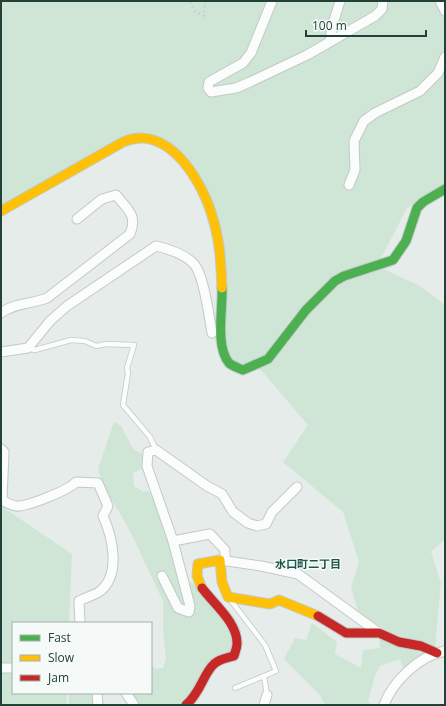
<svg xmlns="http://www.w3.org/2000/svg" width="446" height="706" font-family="'Open Sans','Noto Sans JP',sans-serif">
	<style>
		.green { fill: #cfe5d6 }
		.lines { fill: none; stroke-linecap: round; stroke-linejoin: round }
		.lane-casing { stroke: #c3c9c6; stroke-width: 6 }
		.street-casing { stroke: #c3c9c6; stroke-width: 11 }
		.fast-casing { stroke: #c2cac7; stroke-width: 11 }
		.slow-casing { stroke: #c2cac7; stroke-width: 11 }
		.jam-casing { stroke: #c2cac7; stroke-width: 11 }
		.path { stroke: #c2cbc9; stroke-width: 1.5; stroke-dasharray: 2 3; stroke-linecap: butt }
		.lane { stroke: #fbfcfc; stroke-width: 4.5 }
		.street { stroke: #fbfcfc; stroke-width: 9 }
		.fast { stroke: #4caf50; stroke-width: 9 }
		.slow { stroke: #ffc107; stroke-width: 9 }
		.jam { stroke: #c62828; stroke-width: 9 }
		.labels { text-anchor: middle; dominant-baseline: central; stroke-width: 3; stroke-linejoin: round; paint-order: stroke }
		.neighbourhood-label { font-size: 11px; font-weight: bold; fill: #1c5548; stroke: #f5faf8 }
	</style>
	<rect width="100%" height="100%" fill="#e6ece9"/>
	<g class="green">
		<polygon points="1,1 445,1 445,184 407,208 377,266 420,286 445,305 445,539 431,552 441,583 435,648 392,633 359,614 351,587 359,562 343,512 283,462 308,425 261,370 235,363 226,351 223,233 201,182 172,147 138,134 1,216"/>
		<polygon points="114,422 121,426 133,449 144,455 147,466 133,473 134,486 144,492 148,491 154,501 185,580 196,585 232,635 231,652 182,705 139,705 131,693 151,693 151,665 156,669 163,668 166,659 163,631 163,601 130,531 113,501 106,493 98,469"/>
		<polygon points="1,506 72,554 69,623 13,623 13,693 66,693 67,705 1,705"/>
		<polygon points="312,623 337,642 335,654 361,668 363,650 380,648 379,633 432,651 404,669 400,659 380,666 375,675 368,702 372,705 325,705 320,695 284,659 295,638 306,640"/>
		<polygon points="69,693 92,693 94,705 69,705"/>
	</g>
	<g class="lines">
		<g class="lane-casing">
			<g id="lane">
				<polyline points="28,348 35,350 71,340 85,341 96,346 106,344 134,345 127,368 128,373 123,405 150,437 156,450"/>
				<polyline points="229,598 265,645 276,671 235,688"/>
				<polyline points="264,676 267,695"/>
			</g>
		</g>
		<g class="street-casing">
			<g id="street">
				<polyline points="272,1 251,53 243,63 209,82 208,88 211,92 236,88 250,82 307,55 375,16 382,9 383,1"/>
				<polyline points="440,1 445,11"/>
				<polyline points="330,41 332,27 340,1"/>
				<polyline points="349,185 355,170 354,141 364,121 375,113 420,91 438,73 445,57"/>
				<path d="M1 313C14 303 32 304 47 298L130 234C138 215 127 209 116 195L102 199 77 219"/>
				<path d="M1 352 28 348 50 321 67 306 156 246C169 249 184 254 193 263 204 273 209 317 212 333"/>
				<path d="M1 449 4 452 2 500C7 503 13 507 19 506 31 505 69 490 76 482L98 483 108 506 103 516C112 536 122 575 99 592 94 595 85 598 79 601L80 623"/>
				<polyline points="220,560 261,566 298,574 379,633"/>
				<polyline points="225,560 225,550 210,534 173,541 147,466 148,452 156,450 207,486 222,494 233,512 248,523 257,526 266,524 272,512 297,487"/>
				<polyline points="162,576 178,608 189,612 190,606 173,541"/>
				<polyline points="1,668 13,668"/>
				<polyline points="97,693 98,705"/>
				<polyline points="126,693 134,705"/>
				<polyline points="264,705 267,695"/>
				<path d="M384 705C393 681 419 656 445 651"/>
			</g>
		</g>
		<g class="fast-casing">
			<path id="fast" d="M222 288C223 309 215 346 229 363 232 366 239 368 243 370L268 359 306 310 335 281 344 276 393 260 406 241 417 208 423 202 445 189"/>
		</g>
		<g class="slow-casing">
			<g id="slow">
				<path d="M1 211 123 142C168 122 203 182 213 219 220 241 221 264 222 288"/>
				<polyline points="202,588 197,576 198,564 220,560 222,582 228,597 270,604 279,600 318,616"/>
			</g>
		</g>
		<g class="jam-casing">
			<g id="jam">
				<polyline points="318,616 346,633 379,633 399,642 421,646 437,653"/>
				<path d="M186 705C201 692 203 674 214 664 219 659 227 658 234 656 235 652 237 648 237 644 238 623 213 603 202 588"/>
			</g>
		</g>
		<polyline class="path" points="191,1 195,12 204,16 205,1"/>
		<use href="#lane" class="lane"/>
		<use href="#street" class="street"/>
		<use href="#fast" class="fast"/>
		<use href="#slow" class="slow"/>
		<use href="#jam" class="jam"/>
	</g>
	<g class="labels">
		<g class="neighbourhood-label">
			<text x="308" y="563">水口町二丁目</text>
		</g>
	</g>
	<rect width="446" height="706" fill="none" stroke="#224139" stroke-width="4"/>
	<rect x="12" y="622" width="140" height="72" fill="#f5faf8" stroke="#a1b0ac"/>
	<rect x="20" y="635" width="20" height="6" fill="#4caf50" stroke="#a1b0ac"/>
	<text x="48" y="642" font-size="12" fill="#224139">Fast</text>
	<rect x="20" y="655" width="20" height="6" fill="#ffc107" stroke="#a1b0ac"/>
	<text x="48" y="662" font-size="12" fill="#224139">Slow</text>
	<rect x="20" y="675" width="20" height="6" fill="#c62828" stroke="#a1b0ac"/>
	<text x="48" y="682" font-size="12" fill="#224139">Jam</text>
	<path d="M306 30v6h120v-6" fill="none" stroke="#224139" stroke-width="2"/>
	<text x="312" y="30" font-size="12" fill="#224139" stroke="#f5faf8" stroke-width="3" paint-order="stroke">100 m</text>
</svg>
